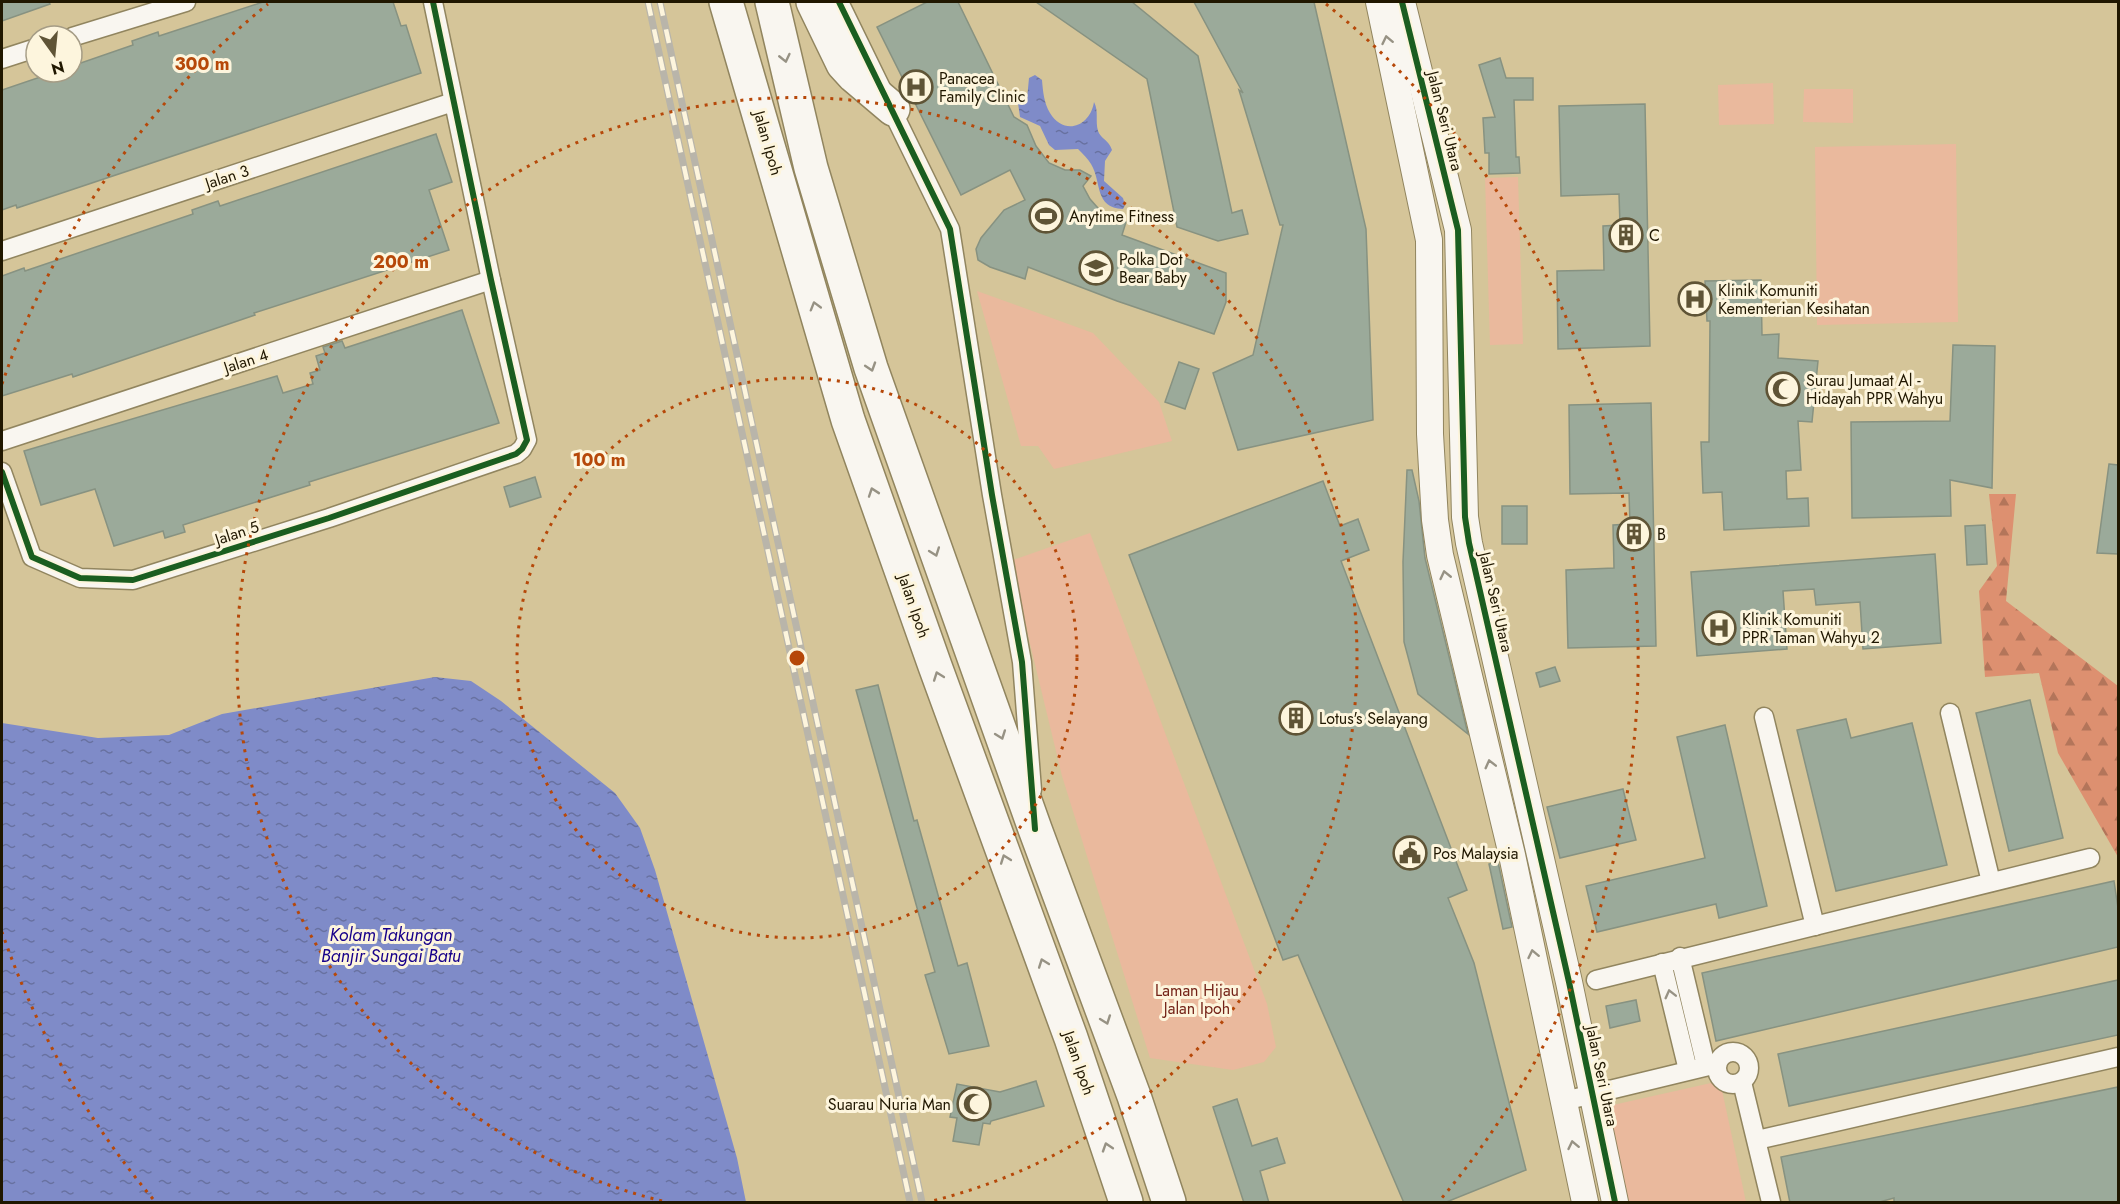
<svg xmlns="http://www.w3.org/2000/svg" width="2120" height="1204" font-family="Jost,sans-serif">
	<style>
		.green { fill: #eab99d }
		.forest { fill: url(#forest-firs) }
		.water { fill: url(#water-ripples) }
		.building { fill: #9baa9a; stroke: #879281; stroke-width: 1.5 }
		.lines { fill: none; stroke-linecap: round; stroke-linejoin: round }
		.street-casing { stroke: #91855f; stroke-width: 21 }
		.secondary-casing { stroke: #91855f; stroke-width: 28 }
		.highway-casing { stroke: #91855f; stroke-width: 36 }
		.street { stroke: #f9f6f0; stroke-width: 18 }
		.secondary { stroke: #f9f6f0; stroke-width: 26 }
		.highway { stroke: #f9f6f0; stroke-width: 33 }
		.rail-casing { stroke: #b9b5aa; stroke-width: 7 }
		.rail { stroke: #fdf5dd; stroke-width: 4.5; stroke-dasharray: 14; stroke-linecap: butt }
		.cycleway-casing { stroke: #fdf5dd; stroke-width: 10 }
		.cycleway { stroke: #1b5e20; stroke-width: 6 }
		.oneway { stroke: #979284 }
		.ring { fill: none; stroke: #b64809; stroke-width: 3; stroke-dasharray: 3 6 }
		.labels { text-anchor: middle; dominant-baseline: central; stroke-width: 6; stroke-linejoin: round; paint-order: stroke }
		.poi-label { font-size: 16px; fill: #201700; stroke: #fdf5dd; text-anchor: start }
		.street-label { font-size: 16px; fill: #201700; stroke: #fdf5dd }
		.park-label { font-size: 16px; fill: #732217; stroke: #fdf5dd }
		.water-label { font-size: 18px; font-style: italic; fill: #17008a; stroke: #fdf5dd }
		.centre { fill: #b64809; stroke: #fdf5dd; stroke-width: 3 }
		.ring-label { font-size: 18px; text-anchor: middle; font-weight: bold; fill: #b64809; stroke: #fdf5dd; stroke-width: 6; stroke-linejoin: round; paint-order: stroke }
	</style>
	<defs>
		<pattern id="forest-firs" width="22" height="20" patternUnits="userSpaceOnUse" patternTransform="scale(1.5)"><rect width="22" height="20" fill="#dd9070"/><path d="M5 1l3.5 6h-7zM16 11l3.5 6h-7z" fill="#b3755a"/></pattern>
		<pattern id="water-ripples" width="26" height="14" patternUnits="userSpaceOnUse" patternTransform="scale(1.5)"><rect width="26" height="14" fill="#7f8bc8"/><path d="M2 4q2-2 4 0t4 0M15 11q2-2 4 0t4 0" fill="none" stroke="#6871a0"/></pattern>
	</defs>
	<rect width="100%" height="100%" fill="#d5c599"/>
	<g class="green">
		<polygon points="1773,83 1774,124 1719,125 1718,85"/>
		<polygon points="1804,89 1853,89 1853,123 1803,122"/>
		<polygon points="1956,144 1958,322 1817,325 1815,147"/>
		<polygon points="1518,177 1523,344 1490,345 1485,178"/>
		<polygon points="977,291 1093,333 1159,402 1172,441 1054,469 1038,446 1021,446"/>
		<polygon points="1090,533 1267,1004 1276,1047 1264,1062 1233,1070 1150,1058 1062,776 1010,561"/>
		<polygon points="1720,1081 1746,1202 1625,1202 1604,1107"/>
	</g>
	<polygon class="forest" points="1989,494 2016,494 2006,601 2118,686 2118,857 2058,753 2039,673 1985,677 1979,591 1997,566"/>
	<g class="water">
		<path d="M1035 75 1042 80C1043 92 1044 103 1050 113 1064 136 1090 127 1094 102 1099 111 1095 121 1098 131 1101 139 1109 140 1112 150L1105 161 1104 181 1123 198 1125 205 1123 209C1094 208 1102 182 1091 164 1088 159 1083 154 1078 149L1055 150 1049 145 1040 126 1020 117 1018 103 1027 99 1029 78Z"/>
		<polygon points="435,677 471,681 501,701 615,793 640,828 655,870 737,1158 746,1202 2,1202 2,723 98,738 169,735 222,714"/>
	</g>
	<g class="building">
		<polygon points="2,2 49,2 50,4 2,21"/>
		<polygon points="263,2 393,2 401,26 406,25 421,73 17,208 16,205 2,210 2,90 55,72 72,72 72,66 133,45 132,41 158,32 159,36"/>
		<polygon points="927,2 958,2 1014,117 1027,125 1036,146 1049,163 1065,170 1080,170 1091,176 1083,186 1090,199 1106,217 1126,222 1122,235 1226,273 1226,302 1214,334 1117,301 1028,267 1025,279 990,267 978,260 976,249 981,238 1004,210 1025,200 1010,170 961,195 877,27"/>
		<polygon points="1036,2 1132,2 1198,56 1232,213 1242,210 1248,234 1218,241 1177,227 1147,79"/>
		<polygon points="1194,2 1314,2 1366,229 1373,420 1238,450 1213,373 1253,355 1283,225 1280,225 1239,90 1243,93"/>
		<polygon points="1500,58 1506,78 1533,78 1533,100 1514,100 1516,157 1519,157 1520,173 1489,174 1489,153 1485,153 1483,118 1495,117 1479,65"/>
		<polygon points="1645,104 1650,346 1558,349 1557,271 1604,270 1603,226 1620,225 1619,194 1561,196 1559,106"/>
		<polygon points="436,134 452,182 429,190 449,250 254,313 255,315 73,377 72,374 2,396 2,276 24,268 25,271 193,214 192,210 218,201 220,206"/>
		<polygon points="1761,280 1762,335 1779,334 1778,358 1818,361 1812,422 1798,421 1801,470 1786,471 1787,499 1808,498 1809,526 1724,530 1722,492 1703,493 1701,442 1709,442 1710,321 1707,321 1705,281"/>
		<polygon points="462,310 499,423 309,482 310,485 183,525 185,532 165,538 163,531 114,546 95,489 41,505 24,451 277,376 283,393 313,384 310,373 320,370 316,356 325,353 323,347 342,341 345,348"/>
		<polygon points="1953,345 1995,346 1992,488 1950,480 1951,516 1852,518 1851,422 1950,421"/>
		<polygon points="1179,362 1199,369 1185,409 1165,402"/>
		<polygon points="1651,403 1656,646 1568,648 1566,570 1614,568 1613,525 1630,524 1629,493 1570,494 1569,405"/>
		<polygon points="2109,464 2118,465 2118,554 2097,553"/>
		<polygon points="1407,470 1412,470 1419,501 1425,558 1468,734 1418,694 1404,642 1403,562"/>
		<polygon points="535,477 541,497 510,507 504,487"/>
		<polygon points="1323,481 1340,526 1358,519 1369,550 1341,561 1467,890 1448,898 1474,963 1526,1170 1444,1203 1404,1203 1298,955 1283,960 1129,555"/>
		<rect x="1502" y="506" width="25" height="38"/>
		<polygon points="1985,525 1987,564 1967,565 1965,526"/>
		<polygon points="1935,554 1941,643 1863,649 1860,602 1816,605 1814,589 1783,591 1787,649 1697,656 1691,572"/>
		<polygon points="1555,667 1560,681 1540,687 1536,673"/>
		<polygon points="878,685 914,821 917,820 958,966 967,963 989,1046 949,1054 925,975 935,972 856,690"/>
		<polygon points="2030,700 2063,838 2009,851 1976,713"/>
		<polygon points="1846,719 1851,738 1912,723 1947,865 1836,891 1797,730"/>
		<polygon points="1725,725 1767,906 1719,918 1716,904 1597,932 1586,886 1705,858 1677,737"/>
		<polygon points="1623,789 1636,840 1560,858 1547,807"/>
		<polygon points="1498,862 1512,927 1503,929 1489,864"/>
		<polygon points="2114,881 2118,908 2118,947 1716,1041 1702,973"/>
		<polygon points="2118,980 2118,1035 1789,1106 1778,1054"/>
		<polygon points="1636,1000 1640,1021 1610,1028 1606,1006"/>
		<polygon points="1036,1081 1044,1106 991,1121 990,1124 983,1123 979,1145 953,1141 957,1118 950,1117 957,1084 1000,1092"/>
		<polygon points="2118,1087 2118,1203 1894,1203 1894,1198 1876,1203 1790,1203 1781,1157"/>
		<polygon points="1237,1099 1252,1146 1277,1138 1285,1163 1260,1171 1269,1203 1244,1203 1213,1107"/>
	</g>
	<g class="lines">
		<g class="street-casing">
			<g id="street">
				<polyline points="839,2 950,229 992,495 1022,662 1032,790"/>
				<polyline points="72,37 186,2"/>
				<polyline points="2,59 36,48"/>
				<polyline points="2,251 453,102"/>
				<polyline points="2,441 491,280"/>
				<polyline points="2,472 32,557 80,578 133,580 329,518 516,454 522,449 527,440 491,280 433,2"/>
				<polyline points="1950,713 1991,882"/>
				<polyline points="1764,717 1815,926"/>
				<polyline points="1680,957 1706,1066"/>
				<polyline points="1662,963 1688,1070"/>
				<polyline points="1596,980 2090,858"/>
				<circle cx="1733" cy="1068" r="16"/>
				<polyline points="1742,1082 1771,1202"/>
				<polyline points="1564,1101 1717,1064"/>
				<polyline points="1757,1140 2118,1057"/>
			</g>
		</g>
		<g class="secondary-casing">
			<g id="secondary">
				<polyline points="1379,2 1429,240 1430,434 1435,520 1440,555 1512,855 1585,1202"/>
				<polyline points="1402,2 1458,230 1465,517 1469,543 1569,982 1615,1202"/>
			</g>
		</g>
		<g class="highway-casing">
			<g id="highway">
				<polyline points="726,2 848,420 935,666 1071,1038 1126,1202"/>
				<polyline points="772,2 811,168 871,368 1035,829 1134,1096 1169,1202"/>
				<polyline points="813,2 843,64 854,76 893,109"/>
			</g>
		</g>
		<use href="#street" class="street"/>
		<use href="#secondary" class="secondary"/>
		<use href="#highway" class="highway"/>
		<g class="rail-casing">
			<g id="rail">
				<polyline points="648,2 910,1202"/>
				<polyline points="660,2 922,1202"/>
			</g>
		</g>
		<use href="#rail" class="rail"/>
		<g class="cycleway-casing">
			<g id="cycleway">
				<polyline points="839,2 950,229 992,495 1022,662 1035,829"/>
				<polyline points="1402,2 1458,230 1465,517 1469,543 1569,982 1615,1202"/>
				<polyline points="2,472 32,557 80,578 133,580 329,518 516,454 522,449 527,440 491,280 433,2"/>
			</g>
		</g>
		<use href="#cycleway" class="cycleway"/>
	</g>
	<defs><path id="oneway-chevron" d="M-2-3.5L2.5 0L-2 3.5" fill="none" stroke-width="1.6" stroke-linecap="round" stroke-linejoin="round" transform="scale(1.5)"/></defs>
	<g class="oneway">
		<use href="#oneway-chevron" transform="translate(1387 40) rotate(-102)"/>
		<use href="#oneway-chevron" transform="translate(785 58) rotate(77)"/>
		<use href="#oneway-chevron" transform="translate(815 306) rotate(-106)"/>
		<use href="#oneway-chevron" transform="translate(871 367) rotate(72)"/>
		<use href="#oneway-chevron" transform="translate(873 492) rotate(-109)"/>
		<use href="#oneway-chevron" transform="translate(935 552) rotate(70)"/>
		<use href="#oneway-chevron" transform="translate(1445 575) rotate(-103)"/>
		<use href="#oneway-chevron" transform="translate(938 676) rotate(-110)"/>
		<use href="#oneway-chevron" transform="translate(1001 735) rotate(70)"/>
		<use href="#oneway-chevron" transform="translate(1490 764) rotate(-104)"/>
		<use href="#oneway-chevron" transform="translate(1005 859) rotate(-110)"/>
		<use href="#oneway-chevron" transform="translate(1533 954) rotate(-102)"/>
		<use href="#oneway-chevron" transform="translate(1043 963) rotate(-110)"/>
		<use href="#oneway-chevron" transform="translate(1670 994) rotate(-104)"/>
		<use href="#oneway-chevron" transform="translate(1106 1020) rotate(70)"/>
		<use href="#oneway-chevron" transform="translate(1573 1145) rotate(-102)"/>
		<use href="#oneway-chevron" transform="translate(1107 1147) rotate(-108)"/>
	</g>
	<g class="ring">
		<circle cx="797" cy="658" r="280"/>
		<path d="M662 1201A560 560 0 1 1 932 1201"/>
		<path d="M153 1199A841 841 0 0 1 2 932M2 384A841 841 0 0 1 268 4M1326 4A841 841 0 0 1 1441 1199"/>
	</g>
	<defs>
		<g id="hospital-ring" transform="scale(1.725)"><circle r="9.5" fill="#fdf5dd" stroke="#5f5436" stroke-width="1.5"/><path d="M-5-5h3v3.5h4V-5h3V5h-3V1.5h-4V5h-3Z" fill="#5f5436"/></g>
		<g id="stadium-ring" transform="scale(1.725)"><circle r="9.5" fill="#fdf5dd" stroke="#5f5436" stroke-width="1.5"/><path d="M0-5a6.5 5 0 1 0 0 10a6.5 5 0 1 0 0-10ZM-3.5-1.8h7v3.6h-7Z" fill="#5f5436"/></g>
		<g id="building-ring" transform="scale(1.725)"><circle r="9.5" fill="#fdf5dd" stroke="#5f5436" stroke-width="1.5"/><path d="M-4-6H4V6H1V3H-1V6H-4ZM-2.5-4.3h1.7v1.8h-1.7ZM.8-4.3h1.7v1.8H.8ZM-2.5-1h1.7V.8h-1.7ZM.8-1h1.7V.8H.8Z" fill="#5f5436"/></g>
		<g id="school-ring" transform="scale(1.725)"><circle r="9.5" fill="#fdf5dd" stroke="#5f5436" stroke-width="1.5"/><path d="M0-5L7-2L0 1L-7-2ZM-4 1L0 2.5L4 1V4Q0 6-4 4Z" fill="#5f5436"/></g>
		<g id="mosque-ring" transform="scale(1.725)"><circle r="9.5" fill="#fdf5dd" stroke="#5f5436" stroke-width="1.5"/><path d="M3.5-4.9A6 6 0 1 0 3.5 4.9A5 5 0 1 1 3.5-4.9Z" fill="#5f5436"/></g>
		<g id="civic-ring" transform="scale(1.725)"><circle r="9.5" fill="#fdf5dd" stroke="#5f5436" stroke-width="1.5"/><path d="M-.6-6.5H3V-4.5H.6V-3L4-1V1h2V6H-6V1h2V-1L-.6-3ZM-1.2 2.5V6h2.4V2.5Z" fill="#5f5436"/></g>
	</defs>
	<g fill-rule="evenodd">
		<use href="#hospital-ring" x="916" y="87"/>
		<use href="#stadium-ring" x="1046" y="216"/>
		<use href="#building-ring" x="1626" y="235"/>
		<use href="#school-ring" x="1096" y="268"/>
		<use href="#hospital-ring" x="1695" y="299"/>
		<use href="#mosque-ring" x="1783" y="389"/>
		<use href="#building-ring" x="1634" y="534"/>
		<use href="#hospital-ring" x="1719" y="628"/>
		<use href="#building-ring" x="1296" y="718"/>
		<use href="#civic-ring" x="1410" y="853"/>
		<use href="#mosque-ring" x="974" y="1104"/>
	</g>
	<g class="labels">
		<g class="poi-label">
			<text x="939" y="78">Panacea<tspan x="939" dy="18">Family Clinic</tspan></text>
			<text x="1069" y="216">Anytime Fitness</text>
			<text x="1649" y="235">C</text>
			<text x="1119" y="259">Polka Dot<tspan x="1119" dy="18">Bear Baby</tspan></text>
			<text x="1718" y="290">Klinik Komuniti<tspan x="1718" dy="18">Kementerian Kesihatan</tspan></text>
			<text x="1806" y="380">Surau Jumaat Al -<tspan x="1806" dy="18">Hidayah PPR Wahyu</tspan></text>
			<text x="1657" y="534">B</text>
			<text x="1742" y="619">Klinik Komuniti<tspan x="1742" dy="18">PPR Taman Wahyu 2</tspan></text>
			<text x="1319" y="718">Lotus's Selayang</text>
			<text x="1433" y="853">Pos Malaysia</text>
			<text x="951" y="1104" text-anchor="end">Suarau Nuria Man</text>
		</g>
		<g class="street-label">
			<text transform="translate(1445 121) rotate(76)">Jalan Seri Utara</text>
			<text transform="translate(768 143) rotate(74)">Jalan Ipoh</text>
			<text transform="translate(227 177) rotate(-18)">Jalan 3</text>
			<text transform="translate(246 361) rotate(-18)">Jalan 4</text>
			<text transform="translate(237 533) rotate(-18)">Jalan 5</text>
			<text transform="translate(1496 602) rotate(77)">Jalan Seri Utara</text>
			<text transform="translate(914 606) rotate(71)">Jalan Ipoh</text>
			<text transform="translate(1079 1063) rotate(71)">Jalan Ipoh</text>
			<text transform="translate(1602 1076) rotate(78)">Jalan Seri Utara</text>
		</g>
		<g class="park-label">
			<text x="1197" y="990">Laman Hijau<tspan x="1197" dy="18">Jalan Ipoh</tspan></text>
		</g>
		<g class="water-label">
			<text x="391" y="935">Kolam Takungan<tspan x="391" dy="21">Banjir Sungai Batu</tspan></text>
		</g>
	</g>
	<circle cx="797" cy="658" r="9" class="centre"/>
	<g class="ring-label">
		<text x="202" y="70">300 m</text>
		<text x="401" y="268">200 m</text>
		<text x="599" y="466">100 m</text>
	</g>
	<rect width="2120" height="1204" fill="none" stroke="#201700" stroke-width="6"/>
	<g transform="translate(54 54) rotate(165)"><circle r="28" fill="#fdf5dd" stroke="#a59c85" stroke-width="1.5"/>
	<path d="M0-4.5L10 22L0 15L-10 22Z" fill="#5f5436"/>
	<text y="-9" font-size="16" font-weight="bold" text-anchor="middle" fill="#201700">N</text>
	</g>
</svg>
